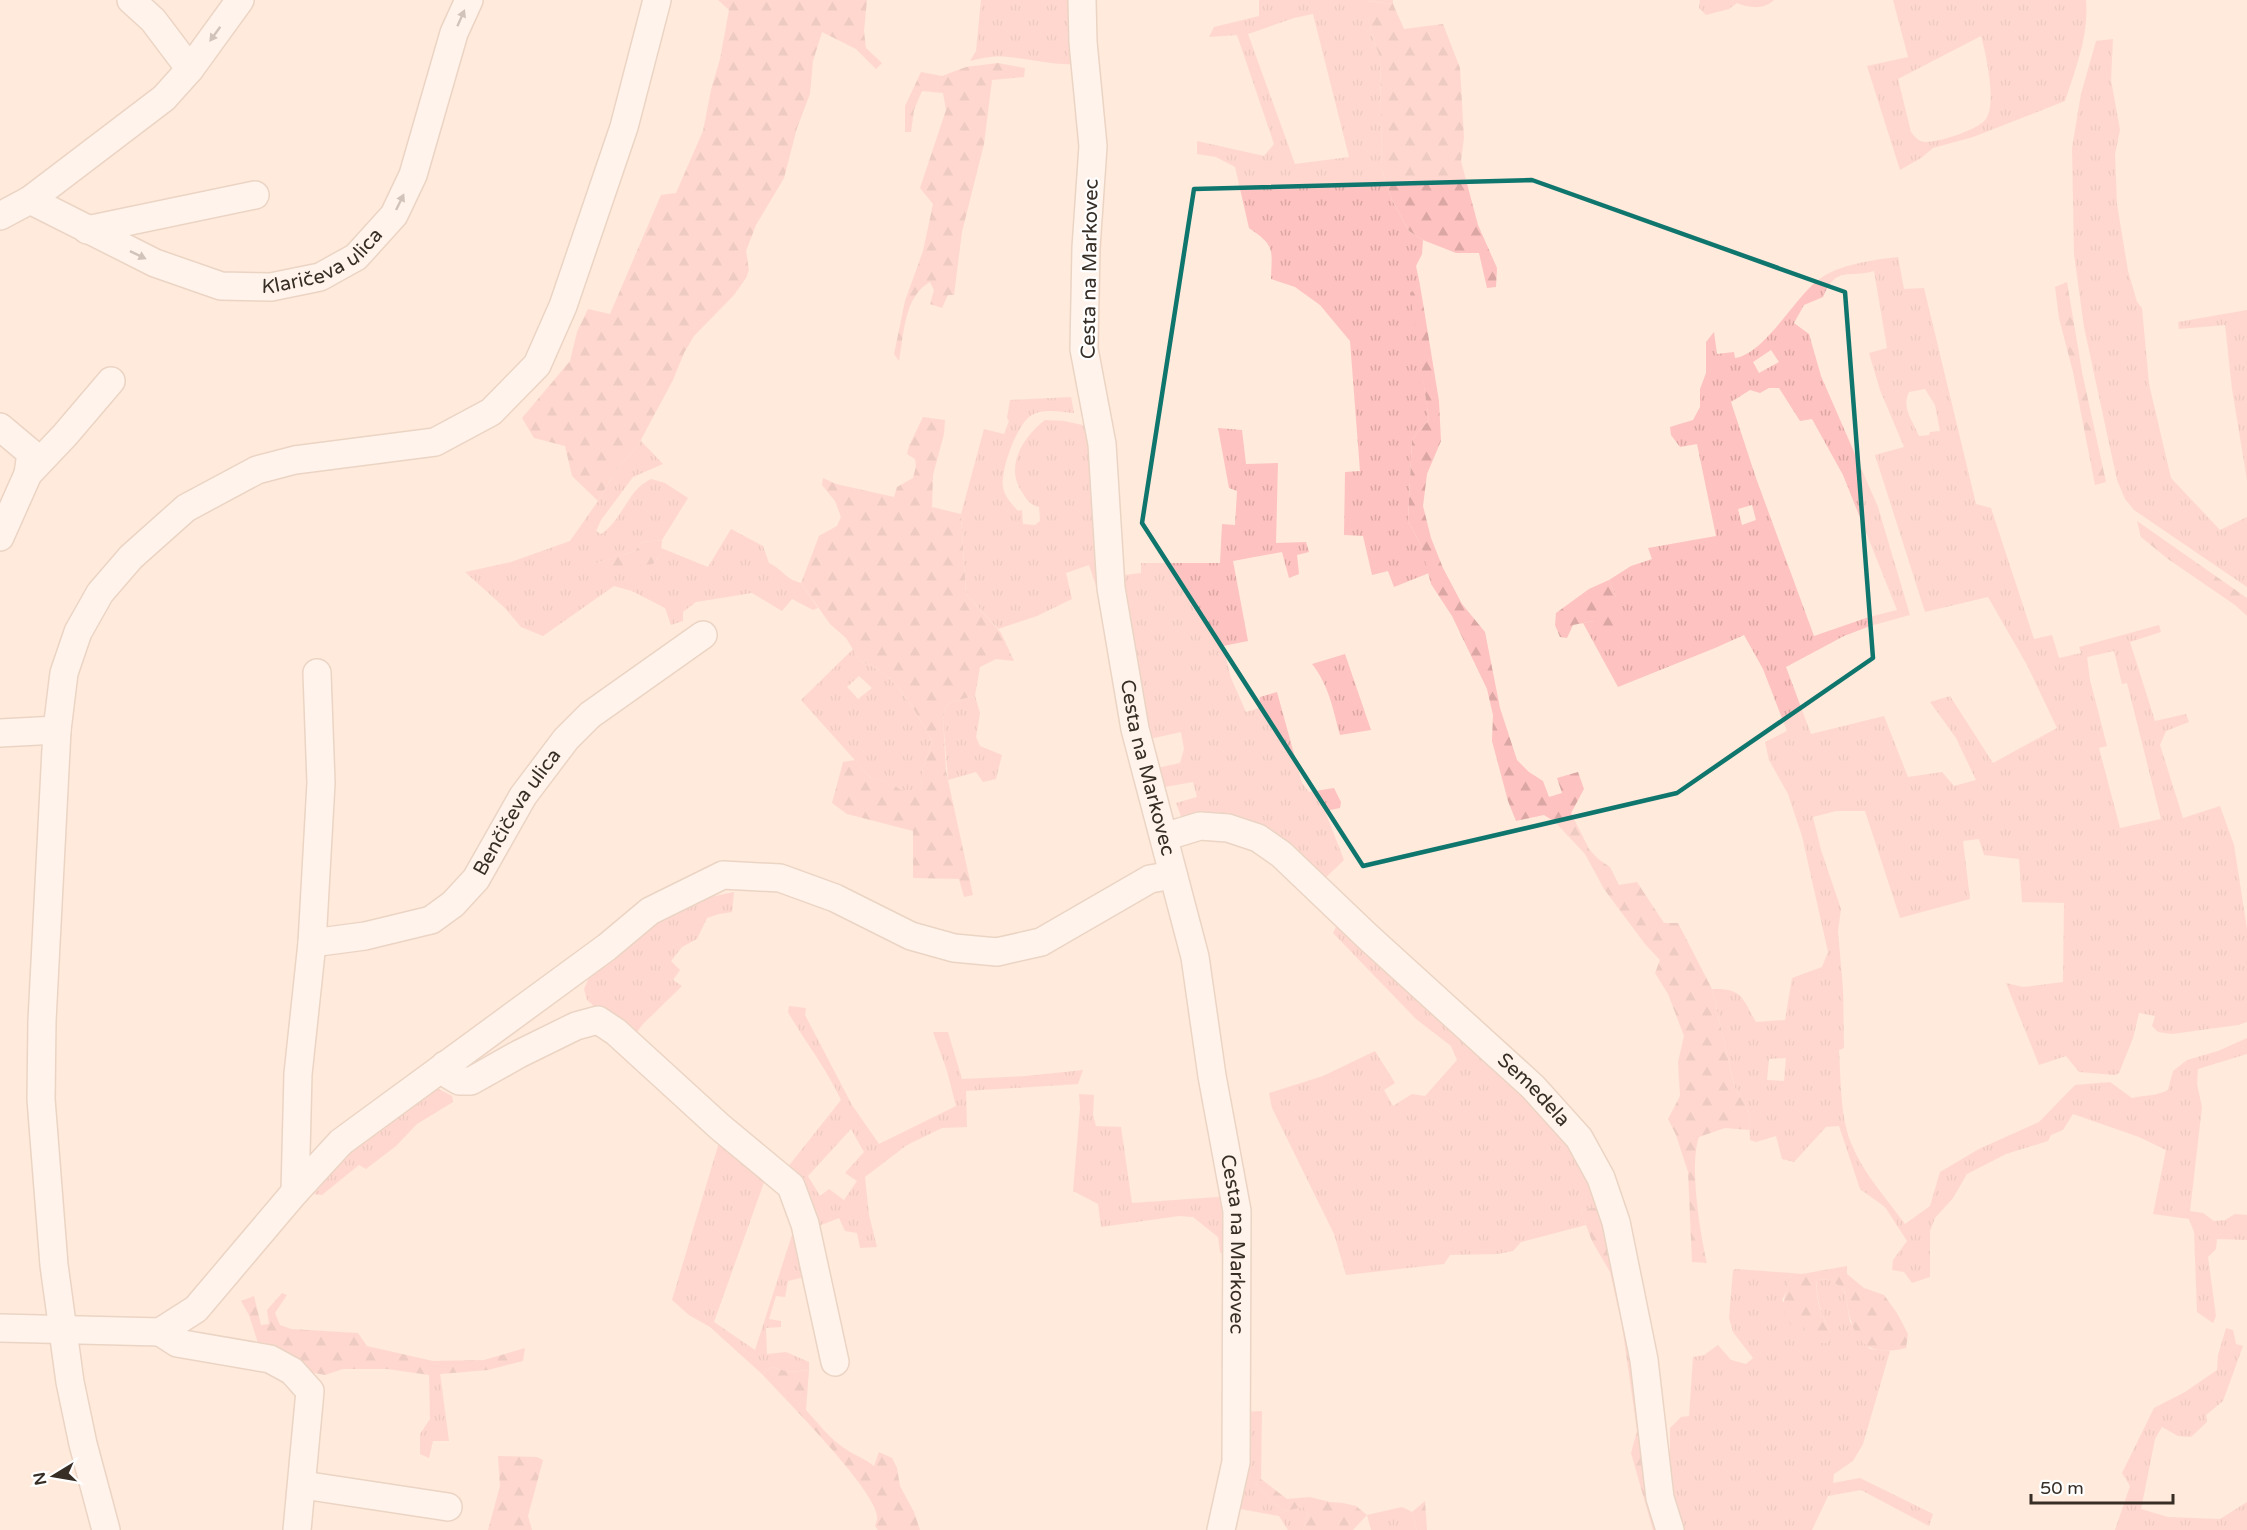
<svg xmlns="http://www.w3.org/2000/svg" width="2247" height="1530" font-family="'Varela Round',sans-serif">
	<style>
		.grass { fill: url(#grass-tufts); fill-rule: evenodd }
		.forest { fill: url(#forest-firs) }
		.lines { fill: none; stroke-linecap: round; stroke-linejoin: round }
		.minor-casing { stroke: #d3bba8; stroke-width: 30 }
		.minor { stroke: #fff; stroke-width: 27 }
		.oneway { fill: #9b9692 }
		.marked { fill: none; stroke: #0f766e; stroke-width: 4.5; stroke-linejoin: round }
		.labels { text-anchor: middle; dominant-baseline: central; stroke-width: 4.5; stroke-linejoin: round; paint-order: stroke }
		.street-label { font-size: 20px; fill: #372e26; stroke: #fff }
	</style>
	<defs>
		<pattern id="grass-tufts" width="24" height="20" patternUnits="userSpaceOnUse" patternTransform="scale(1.5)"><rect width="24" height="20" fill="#fec2c0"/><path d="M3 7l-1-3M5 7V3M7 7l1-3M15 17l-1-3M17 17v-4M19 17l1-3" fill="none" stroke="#daa7a5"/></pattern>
		<pattern id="forest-firs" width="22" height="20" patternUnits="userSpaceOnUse" patternTransform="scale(1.5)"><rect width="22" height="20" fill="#fec2c0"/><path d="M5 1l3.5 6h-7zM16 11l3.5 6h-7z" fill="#daa7a5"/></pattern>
	</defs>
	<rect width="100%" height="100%" fill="#ffeadb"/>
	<g class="grass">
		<path d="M981 0H1077L1078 64C1053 66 1032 59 1008 57 994 55 983 58 970 61L976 51Z"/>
		<path d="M1259 0H1393V4L1368 1 1371 33 1380 58 1382 171 1392 200 1409 231 1423 240 1422 254 1416 266 1420 285 1411 293 1429 420 1412 439 1408 521 1421 545 1429 573 1394 587 1388 571 1372 575 1363 536 1344 535 1345 472 1360 471 1350 341 1320 305 1295 287 1271 279C1272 248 1275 246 1249 228L1235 167 1216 157 1197 154V141L1264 156 1274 144 1237 35 1209 37 1214 27 1259 16ZM1313 14 1349 157 1295 164 1248 34 1294 18Z"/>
		<path d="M1700 0H1774C1764 10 1749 8 1737 3L1729 9 1706 15 1699 8Z"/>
		<path d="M1893 0H2086C2089 36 2076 67 2065 101L1973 137 1933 148 1921 158 1900 170 1867 66 1908 57ZM1981 36C1986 54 1997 103 1986 119 1978 130 1939 142 1926 142 1919 142 1915 137 1911 132L1898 79Z"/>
		<polygon points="2113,39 2111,80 2120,130 2115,154 2117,204 2128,271 2137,302 2142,308 2149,384 2171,478 2220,530 2247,517 2247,587 2134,510 2125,499 2117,480 2084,327 2074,254 2072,148 2081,94 2096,41"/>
		<path d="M1898 257 1904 289 1924 288 1976 504 1991 508 2034 639 2052 635 2059 658 2081 653 2079 647 2159 625 2161 632 2130 642 2155 721 2186 714 2189 722 2166 731 2160 745 2183 818 2220 806 2234 845 2247 929V1022L2238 1025 2172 1034 2158 1032 2152 1026 2155 1016 2139 1013 2133 1038 2119 1073 2115 1075 2079 1072 2066 1056 2039 1065 2006 983 2023 987 2063 982 2064 903 2022 902 2019 859 1984 855 1979 839 1963 841 1970 899 1900 918 1865 811H1836L1813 817 1821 850 1841 909 1838 931 1843 989 1844 1048 1839 1050C1841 1080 1840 1115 1851 1143 1863 1173 1886 1198 1905 1224L1930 1206 1940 1172 1979 1149 2039 1122 2075 1085 2110 1082 2132 1098C2145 1095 2157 1096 2168 1090L2173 1071 2187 1060 2218 1051 2247 1038V1054L2198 1069 2197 1084 2202 1107 2190 1211 2203 1213 2214 1221 2225 1220 2235 1214 2247 1215V1240L2217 1239 2216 1249 2208 1257 2216 1316 2213 1323 2197 1312 2194 1232 2189 1219 2153 1214 2166 1150 2139 1137 2073 1114 2063 1130 2051 1135 2048 1141 2006 1154 1967 1174 1953 1198 1935 1218 1930 1231V1277L1912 1283 1904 1272 1892 1270 1893 1260 1907 1241 1885 1207 1860 1189 1839 1126 1826 1127 1794 1162 1782 1159 1776 1136 1756 1142 1750 1140 1749 1112 1735 1088 1712 989C1743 988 1742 998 1756 1022L1785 1020 1792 978 1822 967 1828 952 1802 836 1788 794 1769 760 1765 742 1787 731 1763 669 1744 635 1715 648 1618 687 1583 623 1594 621 1616 597 1609 580 1631 566 1652 559 1648 548 1716 536 1697 444 1680 447 1671 435 1670 427 1693 420 1700 407V389L1706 373V342L1714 332 1717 354 1734 352 1735 358C1764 354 1794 299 1818 280 1839 264 1873 260 1898 257ZM1874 271 1887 348 1869 353 1880 390 1904 447 1875 455 1925 612 1988 597 2027 665 2057 728 1993 763 1950 696 1930 702 1956 738 1976 780 1954 786 1942 772 1908 777 1884 716 1811 734 1786 667 1844 636 1870 626 1910 615 1878 507 1821 376 1809 334 1794 323 1804 305 1823 297C1837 264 1848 279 1874 271ZM1771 350 1779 362 1759 373 1753 362ZM1769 388H1779L1800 421 1812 419 1843 475 1897 610 1869 617 1814 636 1756 478 1731 402 1750 390 1760 393ZM1925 389 1935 405 1940 431 1930 432 1929 435 1919 436C1913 421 1901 408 1909 392ZM1752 505 1756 520 1742 525 1738 509ZM2114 651 2122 684 2127 683 2161 819 2120 828 2099 748 2107 746 2090 680 2087 657ZM1786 1058 1784 1081 1767 1080 1769 1059Z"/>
		<polygon points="2247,310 2247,480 2232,389 2225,325 2179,329 2178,322"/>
		<path d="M1071 397 1074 413C1061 412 1044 408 1032 415 1017 423 1000 471 1003 487 1004 496 1012 504 1018 511L1022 510 1023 524 1035 525 1040 521 1039 507C1030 505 1026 499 1022 492 1004 466 1024 436 1045 420L1064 421 1087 426 1101 584 1096 586 1089 565 1066 573 1072 599 1037 616 998 629 966 594 961 514 984 429 1004 434 1009 421 1007 418 1010 400Z"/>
		<polygon points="1218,428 1242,430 1246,464 1278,463 1276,543 1306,542 1309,552 1297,555 1299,574 1289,578 1282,552 1233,561 1248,641 1223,646 1231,678 1246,712 1259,708 1260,697 1277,692 1302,783 1309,792 1334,788 1341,802 1340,808 1325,811 1344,860 1320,883 1298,862 1182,819 1176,803 1197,797 1193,782 1159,788 1153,769 1180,763 1184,749 1181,732 1145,740 1115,584 1124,575 1141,573 1141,563 1220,563 1222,524 1235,525 1237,491 1229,488"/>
		<path d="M640 440 663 464 633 477 601 520 596 531 601 534C623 520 627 490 651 479L665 483 688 498 662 540 642 542 635 551 591 565 653 564 661 554V548L708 567 731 529 763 546 769 563C784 570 783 578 801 583L818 608 813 610 792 599 782 611 752 593 696 602 683 612V621L671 625 665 608 632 591 614 586 543 636 521 627 505 608 465 572 511 562 570 541 598 501 616 470 637 447Z"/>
		<path d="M853 649 860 661C898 674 914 710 933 742L923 767 921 790H901L890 783 871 778 801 700ZM859 676 872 688 858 699 847 687Z"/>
		<path d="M1345 654 1371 730 1340 735C1333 710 1329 685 1312 664Z"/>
		<polygon points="975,696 980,713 976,737 980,746 1002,755 996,779 983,782 976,772 948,780 943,719 946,706 954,701"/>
		<polygon points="734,892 732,912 719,914 707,918 697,939 682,947 671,961 680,970 673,980 682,986 642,1025 632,1040 587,1000 584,989 590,975 612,954 664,917 705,898"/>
		<polygon points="1340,919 1567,1133 1604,1207 1590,1208 1581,1212 1586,1225 1521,1242 1513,1251 1498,1254 1450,1255 1444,1264 1346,1275 1334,1234 1272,1108 1269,1093 1323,1076 1375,1051 1395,1083 1384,1090 1393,1106 1412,1094 1425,1096 1457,1060 1451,1046 1416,1019 1333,933"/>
		<path d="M789 1006 806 1008 805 1015 852 1105 879 1144 956 1106 947 1071 933 1032H948L962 1079 1026 1076 1083 1070 1078 1084 966 1091 967 1127 942 1128 907 1145 865 1177 869 1215 877 1247 860 1248 857 1233 845 1231 839 1218 811 1229 783 1173 841 1100C827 1069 805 1042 788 1012ZM851 1129 864 1152 845 1173 857 1181 844 1200 829 1189 820 1196 808 1176Z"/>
		<polygon points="435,1087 452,1096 453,1102 417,1124 396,1146 366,1169 359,1165 322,1195 314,1194 364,1135"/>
		<polygon points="1079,1094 1094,1095 1093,1115 1096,1126 1121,1127 1132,1203 1231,1196 1238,1268 1220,1252 1218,1237 1193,1217 1179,1216 1101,1227 1098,1204 1073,1191 1080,1108"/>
		<polygon points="720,1139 767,1174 714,1322 755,1350 798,1216 805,1277 788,1281 785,1297 776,1296 769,1319 781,1321 781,1327 766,1328 767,1354 786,1352 809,1362 809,1370 789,1372 772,1367 762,1374 710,1327 689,1315 672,1300"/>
		<path d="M1736 1269 1791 1273 1788 1288 1782 1300 1802 1326 1831 1333C1821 1315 1816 1300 1817 1279L1831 1280 1845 1291 1850 1322 1870 1349 1890 1351 1863 1444 1853 1461 1834 1474 1833 1483 1860 1478 1933 1514 1929 1526 1861 1490 1828 1496 1812 1530H1676L1664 1453 1670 1452V1428L1681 1417 1689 1416 1693 1357 1704 1355 1718 1345 1731 1360 1746 1364 1753 1358 1733 1332 1729 1318 1733 1270Z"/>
		<polygon points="2226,1328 2233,1330 2236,1344 2243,1346 2223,1401 2206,1415 2207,1422 2191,1437 2178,1436 2162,1427 2155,1439 2141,1509 2168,1517 2220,1519 2247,1502 2247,1530 2115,1530 2130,1486 2122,1473 2154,1408 2185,1392 2217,1370 2218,1355"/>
		<polygon points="440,1373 449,1441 433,1441 429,1458 420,1454 420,1434 430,1419 429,1375"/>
		<polygon points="1262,1411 1261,1479 1255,1483 1272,1502 1285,1511 1304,1506 1308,1513 1303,1530 1288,1530 1279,1516 1240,1509 1244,1412"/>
		<polygon points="1402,1507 1412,1512 1417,1530 1371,1530 1367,1515"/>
	</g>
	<g class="forest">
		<polygon points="718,0 867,0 864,31 866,48 882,63 876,69 856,49 822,32 813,61 810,94 797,128 784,178 756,225 746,251 749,270 746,278 734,295 694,336 684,353 673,380 637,447 616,470 598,501 572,476 565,446 534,438 522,418 570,361 577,332 588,309 610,314 661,195 676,193 703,131 711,90 720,59 729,10"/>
		<polygon points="1367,1 1393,4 1404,29 1443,24 1460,68 1464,138 1461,161 1478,225 1497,268 1496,287 1487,288 1479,253 1456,253 1423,240 1409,231 1392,200 1382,171 1380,58 1371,33"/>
		<path d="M998 63 1025 68 1024 77 992 80 984 144 962 232 954 295H948L942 308 930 304 934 290 930 282C904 296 904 334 899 361L894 354 905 301 923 251 933 204 920 188 946 110 943 93 922 91 914 110 911 132H905V106L921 72 942 76 966 67Z"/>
		<polygon points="2067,282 2082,372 2106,482 2095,485 2073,372 2059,318 2055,287"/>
		<path d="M1420 285 1439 401 1441 441 1427 474 1423 506 1431 538 1443 568 1462 604 1485 632 1500 708 1517 760 1529 772 1543 781 1549 797 1562 793 1557 778 1578 772 1584 789 1571 813 1589 849 1598 859 1610 867 1619 885 1637 882 1664 923H1678L1712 989 1735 1088 1749 1112 1750 1130 1725 1128 1699 1137C1689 1165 1700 1233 1707 1263L1692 1262 1688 1172 1676 1135 1668 1119 1680 1096 1678 1062 1684 1036 1668 994 1655 973 1660 960 1645 944 1604 889 1585 854 1555 822 1544 815 1516 821 1508 801 1492 741 1493 715 1487 689 1452 616 1431 584 1421 545 1408 521 1412 439 1429 420 1410 293Z"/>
		<path d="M923 417 945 420 944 434 933 475 932 507 961 514 966 594 1001 633 1014 661 996 659 980 667 975 696 954 701 946 706 943 719 946 771 973 895 964 897 959 879 913 878V831L847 814 832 803 843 762 855 760 871 778 891 783 901 790H921L923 767 933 742C914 710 898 674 860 661L846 638 830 624 801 583 819 536 837 526 841 517 835 501 822 485 823 478 836 484 894 497 897 487 913 478 916 466 915 459 907 454 909 446Z"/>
		<polygon points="2137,521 2247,598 2247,616 2235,605 2168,559 2141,537"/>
		<polygon points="662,540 661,554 653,564 592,572 590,565 635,551 642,542"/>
		<polygon points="1609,580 1616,597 1619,626 1602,629 1594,621 1573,625 1567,638 1560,637 1555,625 1556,613 1589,589"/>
		<polygon points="1604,1207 1664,1530 1653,1530 1631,1453 1637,1431 1622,1325 1610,1272 1592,1241 1581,1212 1590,1208"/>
		<path d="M1847 1266V1274L1864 1288 1884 1295 1897 1313 1908 1334 1906 1348C1857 1360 1851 1330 1845 1291L1831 1280 1817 1279C1815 1300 1821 1315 1831 1333L1827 1343H1816L1802 1326 1791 1325C1777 1304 1787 1296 1791 1273L1802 1274Z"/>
		<polygon points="282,1293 287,1295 275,1313 280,1325 291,1329 358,1333 367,1346 433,1361 484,1360 525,1348 523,1361 488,1370 429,1375 387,1369 343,1369 325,1375 304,1371 259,1346 249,1315 241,1301 254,1296 261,1325 269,1324 267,1310"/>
		<path d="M772 1367 789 1372 809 1370 806 1410C818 1423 829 1438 844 1448 854 1455 864 1458 874 1466L879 1452 892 1458 897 1468 900 1486 914 1512 920 1530H878L875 1526C876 1522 878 1520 877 1516 875 1489 784 1398 762 1374Z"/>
		<polygon points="498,1456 537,1457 543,1460 528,1516 532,1530 488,1530 500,1486"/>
		<polygon points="1261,1479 1287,1499 1310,1497 1330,1502 1343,1503 1356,1506 1367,1515 1353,1530 1303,1530 1308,1513 1304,1507 1285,1511 1272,1502 1255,1483"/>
		<polygon points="1425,1501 1427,1530 1417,1530 1412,1512"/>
	</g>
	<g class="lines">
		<g class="minor-casing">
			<g id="minor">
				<polyline points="131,0 153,20 190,69"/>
				<path id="s1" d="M1082 0 1083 42 1093 146 1086 248 1084 349 1102 444 1111 588 1135 729 1195 957 1212 1076 1237 1211 1236 1462 1221 1530"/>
				<path id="s2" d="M30 200 155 263 221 286 271 287 320 277 356 257 394 215 413 175 454 33 469 0"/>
				<polyline points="0,216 30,200 164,98 190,69 240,0"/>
				<polyline points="87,230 255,195"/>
				<polyline points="0,427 31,453 28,474"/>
				<polyline points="0,537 28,474 65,435 111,381"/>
				<polyline points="0,733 57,730"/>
				<path id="s3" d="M1164 837 1200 826 1228 828 1258 838 1281 854 1368 937 1533 1087 1579 1138 1601 1178 1616 1222 1644 1360 1660 1498 1670 1530"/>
				<path id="s4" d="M312 943 365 936 431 920 453 904 476 879 523 796 566 739 590 715 703 635"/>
				<polyline points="445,1065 449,1075 459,1081 471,1081 519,1054 576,1026 598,1020 616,1032 720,1127 791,1186 805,1224 835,1362"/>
				<polyline points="295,1192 298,1074 312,943 321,783 317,673"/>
				<polyline points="0,1328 160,1332 196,1309 295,1192 341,1142 607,947 650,911 723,875 780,878 835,898 911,936 954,948 997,952 1041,942 1150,879 1173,875"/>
				<polyline points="160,1332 177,1343 270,1359 292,1371 310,1391 297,1530"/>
				<polyline points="303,1485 448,1507"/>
				<polyline points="106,1530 83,1444 70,1382 54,1265 41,1099 42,1021 57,730 64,673 78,632 100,593 131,557 186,508 257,470 295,460 435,442 491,412 537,365 563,306 624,127 657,0"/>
			</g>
		</g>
		<use href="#minor" class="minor"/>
	</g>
	<defs><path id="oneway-solid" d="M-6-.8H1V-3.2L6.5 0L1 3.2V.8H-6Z" transform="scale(1.5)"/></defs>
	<g class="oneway">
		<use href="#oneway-solid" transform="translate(461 18) rotate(-66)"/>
		<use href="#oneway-solid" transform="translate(215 34) rotate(126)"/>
		<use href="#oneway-solid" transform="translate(400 202) rotate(-64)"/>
		<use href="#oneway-solid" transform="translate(138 255) rotate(26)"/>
	</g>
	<path d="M0 0H2247V1530H0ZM1532 180 1845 292 1873 658 1677 793 1363 866 1142 523 1194 189Z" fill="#ffeadb" fill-opacity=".55" fill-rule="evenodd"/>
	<path class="marked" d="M1532 180 1845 292 1873 658 1677 793 1363 866 1142 523 1194 189Z"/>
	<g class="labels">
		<g class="street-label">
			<text stroke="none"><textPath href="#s2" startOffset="318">Klaričeva ulica</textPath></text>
			<text transform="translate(1090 269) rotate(-89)">Cesta na Markovec</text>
			<text stroke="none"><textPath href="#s1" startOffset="774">Cesta na Markovec</textPath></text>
			<text stroke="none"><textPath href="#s4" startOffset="261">Benčičeva ulica</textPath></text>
			<text stroke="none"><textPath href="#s3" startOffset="471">Semedela</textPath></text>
			<text stroke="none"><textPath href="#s1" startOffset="1260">Cesta na Markovec</textPath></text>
		</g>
	</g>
	<g transform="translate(54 1476) rotate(259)" stroke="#ffffff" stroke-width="4.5" paint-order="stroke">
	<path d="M0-4.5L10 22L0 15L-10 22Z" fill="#372e26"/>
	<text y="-9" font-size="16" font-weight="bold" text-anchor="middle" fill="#372e26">N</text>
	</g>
	<path d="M2031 1494v9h142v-9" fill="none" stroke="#372e26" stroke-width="3"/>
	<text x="2040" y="1494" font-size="18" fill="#372e26" stroke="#ffffff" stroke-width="4.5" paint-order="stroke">50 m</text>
</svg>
